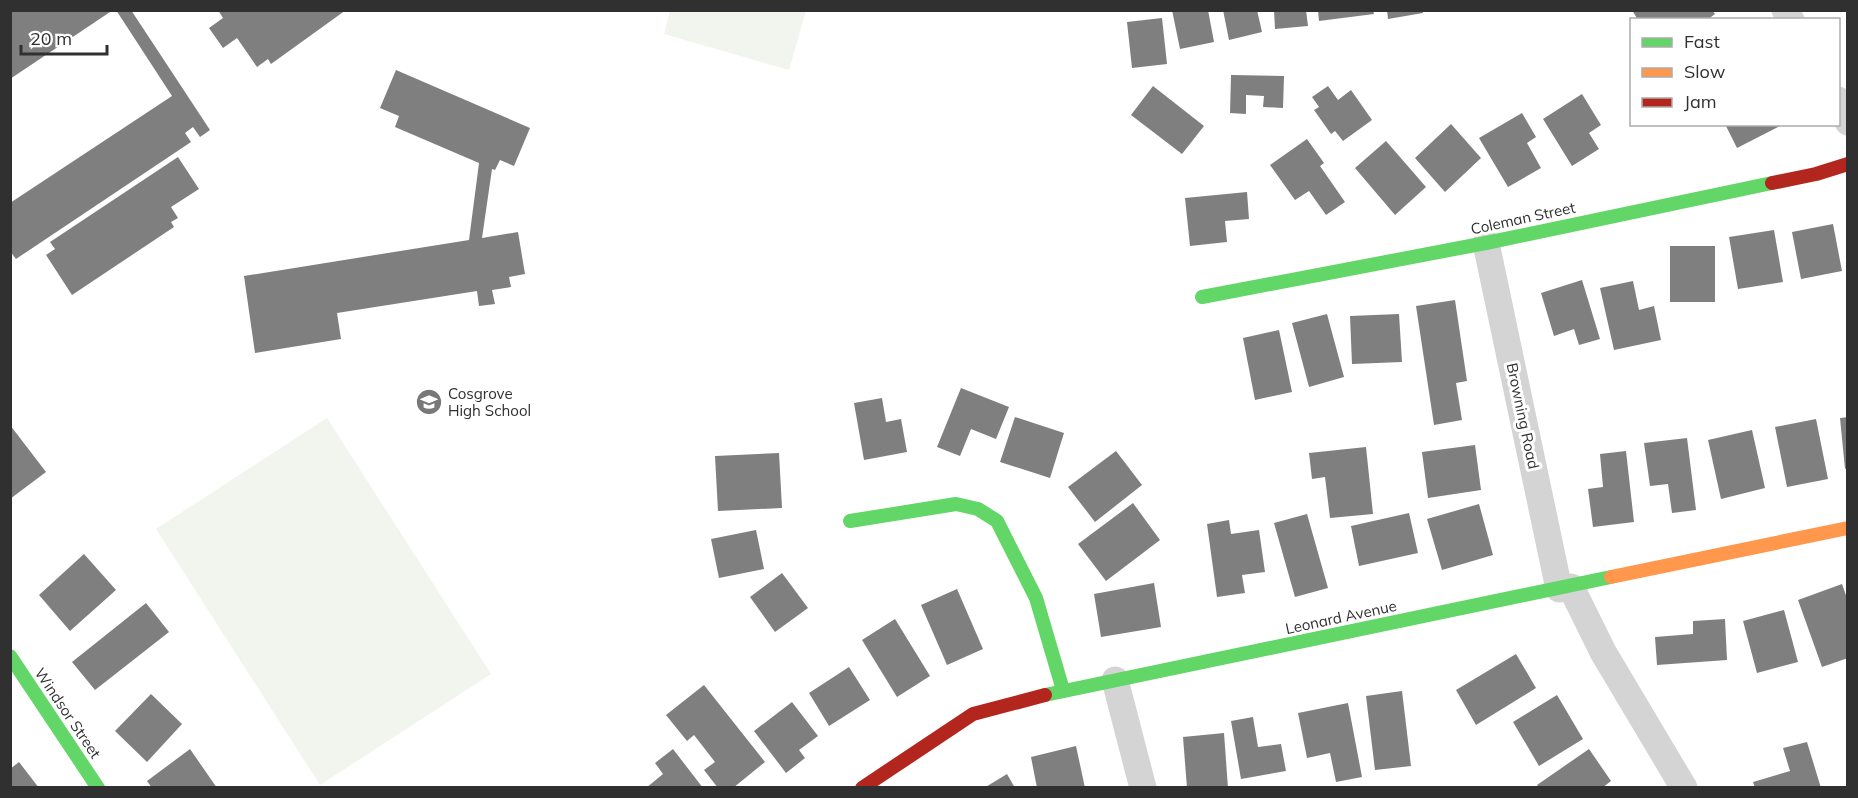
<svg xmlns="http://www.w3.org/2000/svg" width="1858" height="798" font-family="Mulish,sans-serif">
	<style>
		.green { fill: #f1f5ed }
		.building { fill: #7f7f7f }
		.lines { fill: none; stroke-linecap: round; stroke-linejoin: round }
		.street { stroke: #d4d4d4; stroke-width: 27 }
		.fast { stroke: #63d668; stroke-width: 14 }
		.slow { stroke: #ff974d; stroke-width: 14 }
		.jam { stroke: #b3261e; stroke-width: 14 }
		.labels { text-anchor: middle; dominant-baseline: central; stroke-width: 6; stroke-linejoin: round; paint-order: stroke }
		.street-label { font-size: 15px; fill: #303030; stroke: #fff }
		.poi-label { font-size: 15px; fill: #303030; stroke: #fff; text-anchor: start }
	</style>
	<rect width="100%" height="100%" fill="#fff"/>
	<g class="green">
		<polygon points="670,11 670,10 806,11 789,70 664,34"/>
		<polygon points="327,418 491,674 320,785 156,529"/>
	</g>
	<g class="building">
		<polygon points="10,10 113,10 10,79"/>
		<polygon points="116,10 131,10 210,130 200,137 193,127 185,133 191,142 16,259 10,251 10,203 172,96"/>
		<polygon points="218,10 346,10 271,64 268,59 257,67 237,38 223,48 209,28 223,18"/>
		<polygon points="1172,10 1208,10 1214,42 1180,49"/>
		<polygon points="1223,10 1257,10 1262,32 1229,40"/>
		<polygon points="1274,10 1306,10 1308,26 1275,29"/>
		<polygon points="1318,10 1373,10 1374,14 1319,21"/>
		<polygon points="1387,10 1422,10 1423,13 1388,19"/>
		<polygon points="1632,10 1712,10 1715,14 1707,20 1638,20"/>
		<polygon points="1162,18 1167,64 1132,68 1127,22"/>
		<polygon points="396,70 530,128 514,166 500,160 495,170 492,169 482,238 518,232 525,274 509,277 511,287 492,290 495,304 479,306 477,291 337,313 341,339 255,353 244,276 469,240 479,163 395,127 399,116 380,108"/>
		<polygon points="1231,75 1284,76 1283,108 1263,107 1264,96 1246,95 1246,114 1230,113"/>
		<polygon points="1153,86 1204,126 1182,154 1131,115"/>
		<polygon points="1328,86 1338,100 1351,90 1372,120 1343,141 1335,131 1331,134 1314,110 1319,107 1312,97"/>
		<polygon points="1582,94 1601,125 1589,133 1599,149 1572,166 1543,119"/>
		<polygon points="1522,113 1536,137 1527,143 1541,168 1508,187 1479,138"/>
		<polygon points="1451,124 1481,158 1445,192 1415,158"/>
		<polygon points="1725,124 1784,124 1737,148"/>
		<polygon points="1307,139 1324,163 1320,166 1345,202 1326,215 1309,191 1295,200 1270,165"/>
		<polygon points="1386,141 1426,187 1395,215 1355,168"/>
		<polygon points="178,157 199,189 171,207 178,218 171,222 174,227 72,295 46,255 55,249 50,242"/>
		<polygon points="1247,192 1249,219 1225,221 1227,242 1190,246 1185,198"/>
		<polygon points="1833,224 1842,271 1801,279 1792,232"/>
		<polygon points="1774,230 1783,282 1738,289 1729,237"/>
		<rect x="1670" y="246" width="45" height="56"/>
		<polygon points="1582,280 1600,339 1579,345 1574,329 1554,336 1541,293"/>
		<polygon points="1633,281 1639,310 1654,306 1661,340 1614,350 1600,288"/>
		<polygon points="1455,300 1467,381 1456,383 1462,420 1434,425 1416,306"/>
		<polygon points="1327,314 1344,377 1309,387 1292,323"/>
		<polygon points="1399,314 1402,362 1352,364 1350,316"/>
		<polygon points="1279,330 1292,392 1255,400 1243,338"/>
		<polygon points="961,388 1009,407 996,439 971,429 960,456 937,447"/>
		<polygon points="882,398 886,422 901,419 907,452 864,460 854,403"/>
		<polygon points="1015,417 1064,433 1050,478 1000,462"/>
		<polygon points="1848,417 1848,468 1845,469 1840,418"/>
		<polygon points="1816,419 1828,479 1787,487 1775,427"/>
		<polygon points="10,425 46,472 10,499"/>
		<polygon points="1752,430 1765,488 1721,499 1708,440"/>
		<polygon points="1687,438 1696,510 1672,513 1668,484 1650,486 1644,443"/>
		<polygon points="1475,445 1481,490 1428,498 1422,452"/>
		<polygon points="1366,447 1373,514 1330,518 1325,477 1312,479 1309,453"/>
		<polygon points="1116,451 1142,485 1095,522 1068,487"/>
		<polygon points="1626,451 1634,522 1593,527 1588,489 1603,487 1600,454"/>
		<polygon points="779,453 782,508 718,511 715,456"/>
		<polygon points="1133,503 1160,540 1106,581 1078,544"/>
		<polygon points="1479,504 1493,555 1442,570 1427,519"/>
		<polygon points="1409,513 1418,553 1359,566 1351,526"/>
		<polygon points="1307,514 1328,588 1295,597 1274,523"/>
		<polygon points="1229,520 1231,534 1259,530 1265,572 1242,575 1245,593 1217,597 1207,524"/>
		<polygon points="756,530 764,569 719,578 711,539"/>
		<polygon points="84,554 116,590 70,631 39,595"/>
		<polygon points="782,573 808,608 775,632 750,597"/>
		<polygon points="1154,583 1161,627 1101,637 1094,594"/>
		<polygon points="1842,584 1848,601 1848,658 1822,667 1798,600"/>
		<polygon points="957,589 983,649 947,665 921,605"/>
		<polygon points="146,603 169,632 95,690 72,662"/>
		<polygon points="1784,610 1798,662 1757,673 1743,621"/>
		<polygon points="895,619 930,676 897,697 862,640"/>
		<polygon points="1725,619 1727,660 1657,665 1655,637 1693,634 1693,621"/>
		<polygon points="1516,654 1536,688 1476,725 1456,690"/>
		<polygon points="849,667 870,700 829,726 809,693"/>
		<polygon points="704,685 765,762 733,788 718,788 704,770 715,762 694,735 687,741 666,715"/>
		<polygon points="1402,691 1411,766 1375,770 1366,696"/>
		<polygon points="151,694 182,724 147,762 115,731"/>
		<polygon points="1557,695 1583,739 1539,766 1513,722"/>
		<polygon points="792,702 818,736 799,750 805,758 786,773 754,731"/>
		<polygon points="1348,703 1362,777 1336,782 1330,753 1307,758 1298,713"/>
		<polygon points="1253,717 1258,747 1281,744 1286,771 1241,779 1231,721"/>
		<polygon points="1224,733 1228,788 1187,788 1183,737"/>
		<polygon points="1807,742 1821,788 1755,788 1753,782 1790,771 1783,748"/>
		<polygon points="1076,746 1085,788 1037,788 1031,757"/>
		<polygon points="190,749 217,788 152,788 147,781"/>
		<polygon points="673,749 703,788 646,788 663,774 655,763"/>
		<polygon points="1589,749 1611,781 1602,788 1539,788 1537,785"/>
		<polygon points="19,762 39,788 10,788 10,769"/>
		<polygon points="1007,774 1015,788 984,788"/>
	</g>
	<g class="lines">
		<g class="street">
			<polyline points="1785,10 1791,20"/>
			<polyline points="1838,100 1848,122"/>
			<polyline points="1486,243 1559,589"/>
			<polyline points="1571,587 1603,652 1684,788"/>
			<polyline points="1115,680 1143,788"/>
		</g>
		<g class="fast">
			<polyline points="1202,297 1486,243 1772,183"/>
			<polyline points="850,521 956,504 978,509 997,521 1036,598 1063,690"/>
			<polyline points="10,656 98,788"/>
			<polyline points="1045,695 1611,577"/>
		</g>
		<polyline class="slow" points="1611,577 1848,528"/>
		<g class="jam">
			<polyline points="1772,183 1816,174 1848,164"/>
			<polyline points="862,788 973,714 1045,695"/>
		</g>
	</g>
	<defs>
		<g id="school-disc" transform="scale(1.35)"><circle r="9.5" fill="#787878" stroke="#fff"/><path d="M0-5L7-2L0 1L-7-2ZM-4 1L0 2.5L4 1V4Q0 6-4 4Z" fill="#fff"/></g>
	</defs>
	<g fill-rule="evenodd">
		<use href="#school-disc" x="429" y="402"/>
	</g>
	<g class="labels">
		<g class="street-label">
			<text transform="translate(1523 218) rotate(-12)">Coleman Street</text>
			<text transform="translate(1523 416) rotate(78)">Browning Road</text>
			<text transform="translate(1341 617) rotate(-12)">Leonard Avenue</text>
			<text transform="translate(68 713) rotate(56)">Windsor Street</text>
		</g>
		<g class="poi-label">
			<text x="448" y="393">Cosgrove<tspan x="448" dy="17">High School</tspan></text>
		</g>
	</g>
	<rect width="1858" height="798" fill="none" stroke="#303030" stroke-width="24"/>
	<rect x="1630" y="18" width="210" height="108" fill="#ffffff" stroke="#acacac" stroke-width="1.5"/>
	<rect x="1642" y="38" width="30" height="9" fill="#63d668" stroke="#acacac" stroke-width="1.5"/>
	<text x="1684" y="48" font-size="18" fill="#303030">Fast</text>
	<rect x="1642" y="68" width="30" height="9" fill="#ff974d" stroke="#acacac" stroke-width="1.5"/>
	<text x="1684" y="78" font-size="18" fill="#303030">Slow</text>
	<rect x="1642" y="98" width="30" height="9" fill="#b3261e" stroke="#acacac" stroke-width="1.5"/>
	<text x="1684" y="108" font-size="18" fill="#303030">Jam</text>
	<path d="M21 45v9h86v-9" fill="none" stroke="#303030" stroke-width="3"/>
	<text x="30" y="45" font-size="18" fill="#303030" stroke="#ffffff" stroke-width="4.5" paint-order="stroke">20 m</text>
</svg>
